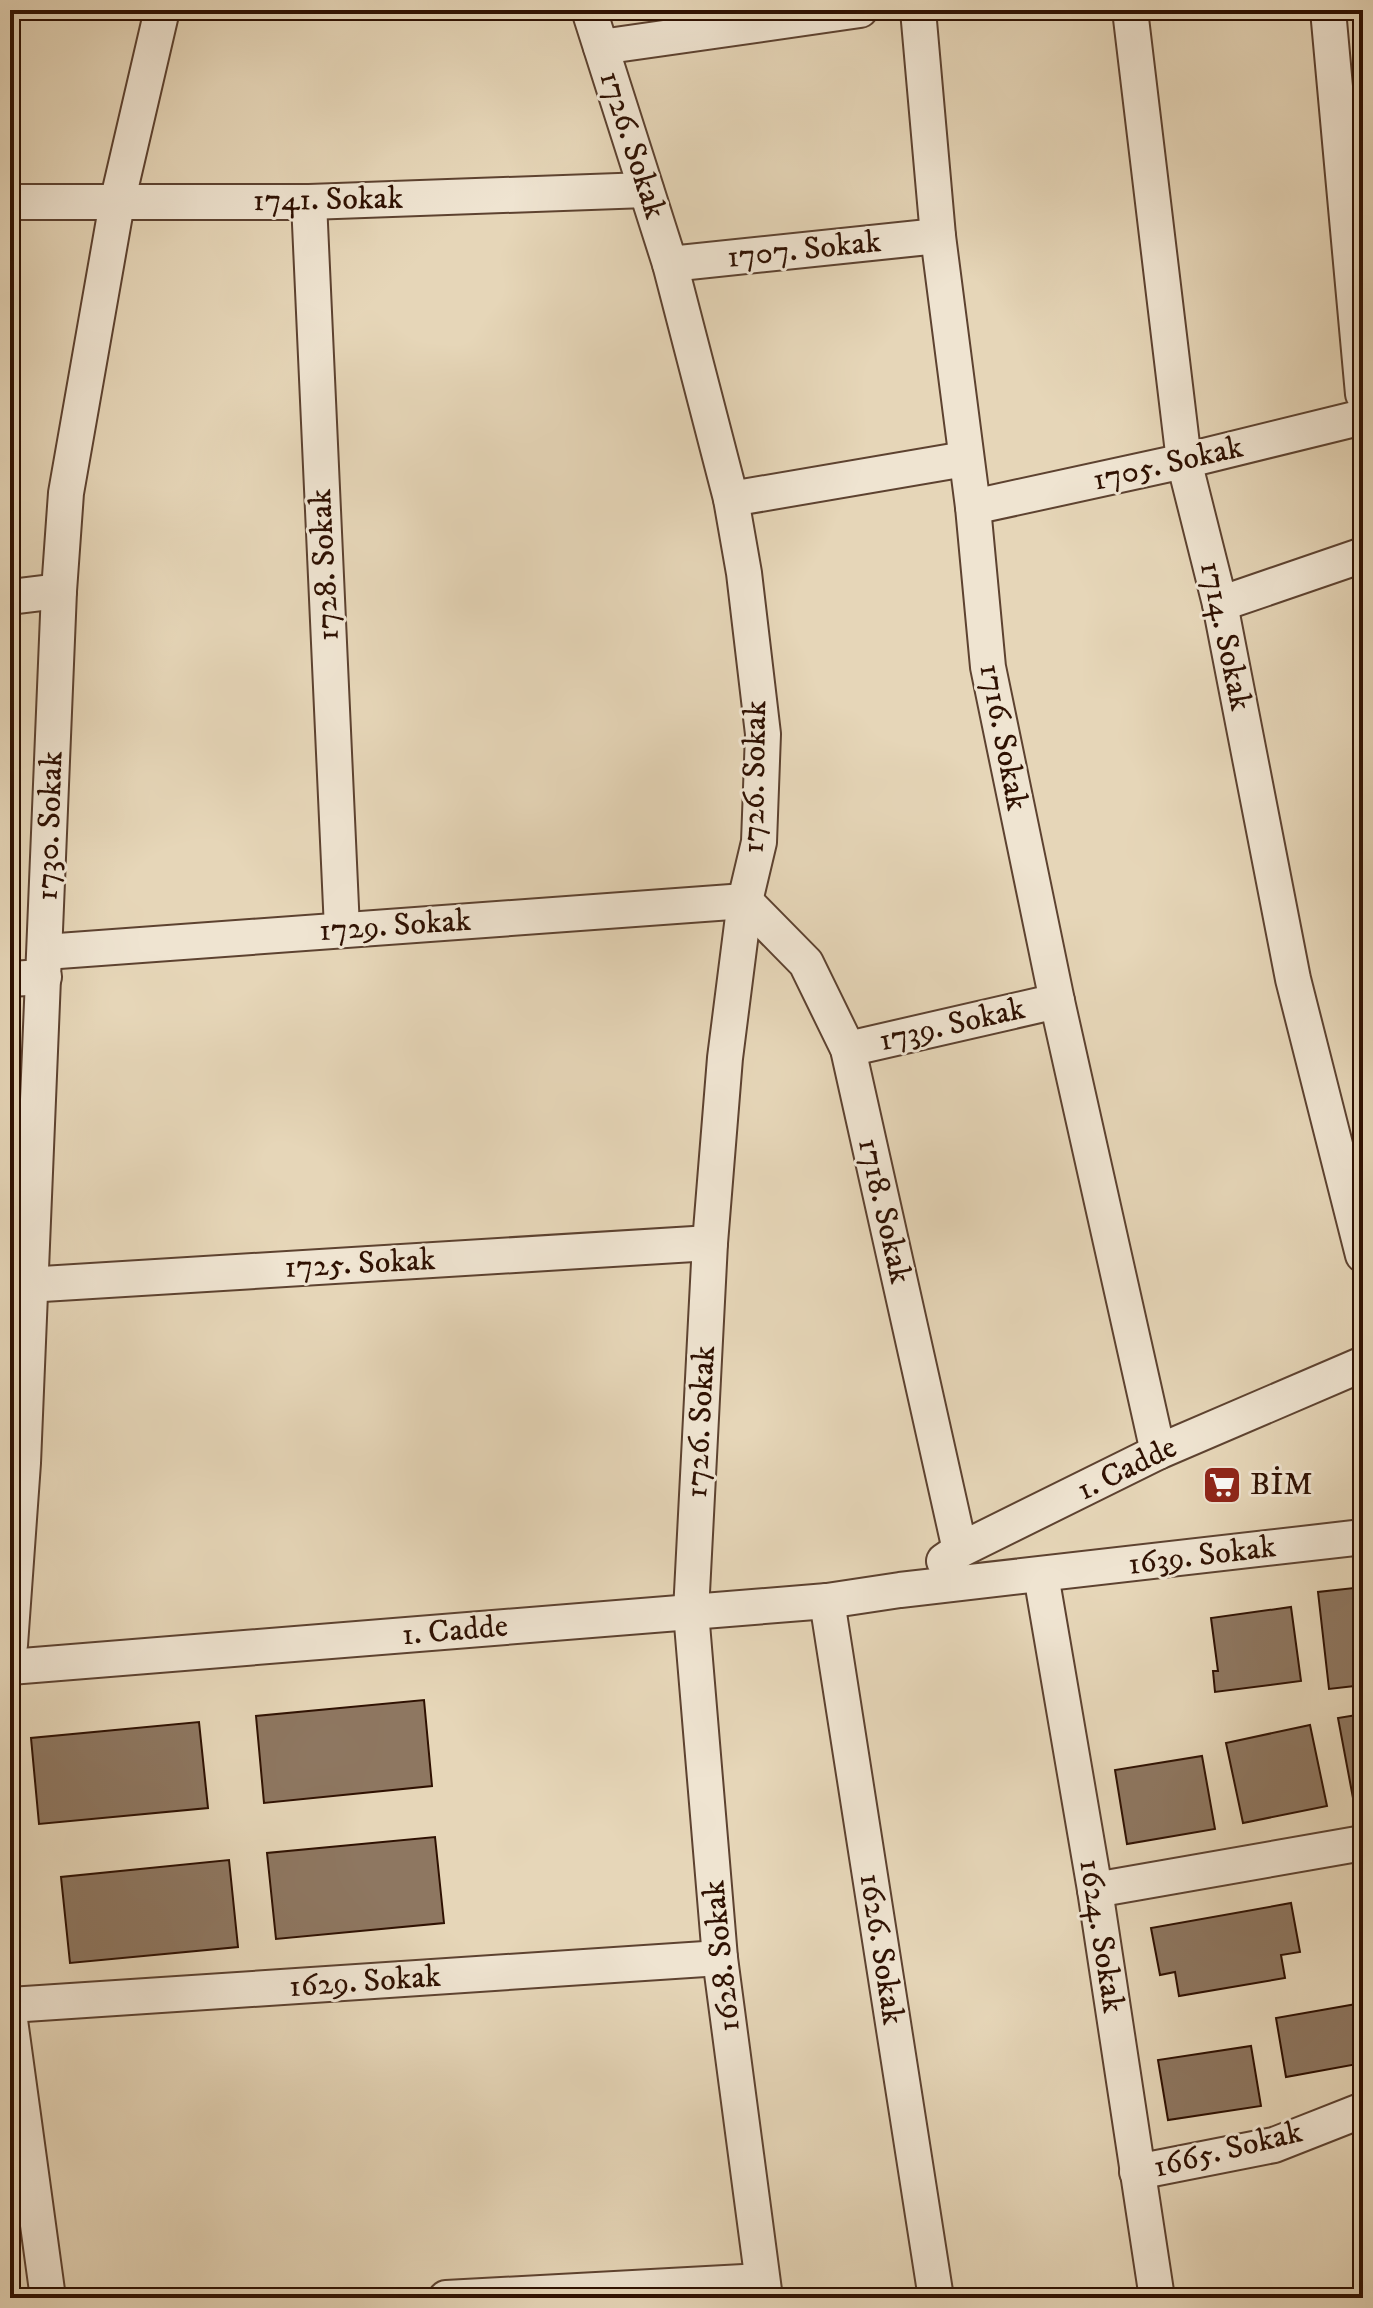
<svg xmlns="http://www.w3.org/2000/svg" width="1373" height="2308" font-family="'IM FELL DW Pica',serif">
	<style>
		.building { fill: #8e7761; stroke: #2f1102; stroke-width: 2 }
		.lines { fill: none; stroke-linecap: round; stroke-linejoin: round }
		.minor-casing { stroke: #5d4230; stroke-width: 38 }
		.minor { stroke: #efe4d1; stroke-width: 34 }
		.labels { text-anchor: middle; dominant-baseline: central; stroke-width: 6; stroke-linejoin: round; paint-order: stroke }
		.street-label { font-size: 32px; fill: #2f1102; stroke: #efe4d1 }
		.poi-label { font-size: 32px; fill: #2f1102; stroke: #efe4d1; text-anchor: start }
	</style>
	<rect width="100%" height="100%" fill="#e6d6b8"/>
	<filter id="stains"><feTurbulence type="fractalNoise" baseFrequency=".0025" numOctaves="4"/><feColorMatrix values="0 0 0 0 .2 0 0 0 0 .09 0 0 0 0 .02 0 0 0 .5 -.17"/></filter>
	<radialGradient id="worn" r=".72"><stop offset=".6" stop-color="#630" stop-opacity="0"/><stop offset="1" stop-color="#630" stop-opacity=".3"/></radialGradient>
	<g class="building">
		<polygon points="1363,1587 1363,1685 1329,1689 1318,1592"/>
		<polygon points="1291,1607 1301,1681 1215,1692 1213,1671 1218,1671 1211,1618"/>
		<polygon points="424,1700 432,1786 264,1803 256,1716"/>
		<polygon points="1363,1714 1363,1796 1353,1798 1338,1718"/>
		<polygon points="199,1722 208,1808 39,1824 31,1738"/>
		<polygon points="1310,1725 1327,1806 1243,1823 1226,1743"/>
		<polygon points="1202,1756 1215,1829 1127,1844 1115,1770"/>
		<polygon points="435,1837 444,1923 276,1939 267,1853"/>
		<polygon points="229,1860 238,1947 70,1963 61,1877"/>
		<polygon points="1291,1903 1300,1952 1281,1955 1285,1978 1179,1996 1175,1972 1160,1975 1151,1928"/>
		<polygon points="1362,2003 1363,2063 1286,2077 1276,2018"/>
		<polygon points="1251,2046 1261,2106 1168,2120 1158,2060"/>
	</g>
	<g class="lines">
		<g class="minor-casing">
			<g id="minor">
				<polyline points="589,10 670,264 731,499 744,573 763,734 759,842 745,901 725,1058 710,1243 691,1612 720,1958 765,2298"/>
				<polyline points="918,10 938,236 973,507 988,667 1057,1001 1158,1452"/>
				<polyline points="1130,10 1184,461 1220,604 1293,979 1363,1255"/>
				<polyline points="1328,10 1363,394"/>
				<polyline points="601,47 860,10"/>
				<polyline points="10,202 309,202 646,190"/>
				<polyline points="309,202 342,929"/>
				<polyline points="670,264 938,236"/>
				<polyline points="731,499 965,459"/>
				<polyline points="973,507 1184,461 1363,417"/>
				<polyline points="10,597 59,591"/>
				<polyline points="1220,604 1363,555"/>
				<polyline points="45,952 745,901 806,963 848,1049 960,1550"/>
				<polyline points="10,979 44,977"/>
				<polyline points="848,1049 1057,1001"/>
				<polyline points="10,1286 710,1243"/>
				<polyline points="944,1561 960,1550 1158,1452 1363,1364"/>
				<polyline points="1041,1575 1095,1890 1157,2298"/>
				<polyline points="827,1601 936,2298"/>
				<polyline points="10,1645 23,1463 59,591 66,493 117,203 162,10"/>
				<polyline points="10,1667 827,1601 900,1590 1363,1537"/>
				<polyline points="1095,1890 1363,1843"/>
				<polyline points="10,2005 720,1958"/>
				<polyline points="10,2020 48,2298"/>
				<polyline points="1137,2172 1274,2145 1363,2110"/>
				<polyline points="446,2298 762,2281"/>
			</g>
		</g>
		<use href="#minor" class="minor"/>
	</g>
	<defs>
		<g id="supermarket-square" transform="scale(2)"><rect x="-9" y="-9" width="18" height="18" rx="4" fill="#8f2418" stroke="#efe4d1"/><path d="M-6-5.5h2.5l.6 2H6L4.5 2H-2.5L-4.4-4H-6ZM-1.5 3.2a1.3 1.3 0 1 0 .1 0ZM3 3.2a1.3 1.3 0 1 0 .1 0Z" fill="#fff"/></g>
	</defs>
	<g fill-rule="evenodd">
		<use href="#supermarket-square" x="1222" y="1485"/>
	</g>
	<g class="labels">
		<g class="street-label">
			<text transform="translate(632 145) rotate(72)">1726. Sokak</text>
			<text transform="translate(328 200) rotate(-1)">1741. Sokak</text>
			<text transform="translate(804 250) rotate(-6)">1707. Sokak</text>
			<text transform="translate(1168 464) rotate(-13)">1705. Sokak</text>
			<text transform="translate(325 565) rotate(-93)">1728. Sokak</text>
			<text transform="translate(1225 636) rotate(78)">1714. Sokak</text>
			<text transform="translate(1003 737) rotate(79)">1716. Sokak</text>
			<text transform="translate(755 777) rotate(-89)">1726. Sokak</text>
			<text transform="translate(50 826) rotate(-88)">1730. Sokak</text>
			<text transform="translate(395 926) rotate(-4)">1729. Sokak</text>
			<text transform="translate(952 1025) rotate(-13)">1739. Sokak</text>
			<text transform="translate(884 1211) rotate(77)">1718. Sokak</text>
			<text transform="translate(360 1264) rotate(-3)">1725. Sokak</text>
			<text transform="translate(701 1422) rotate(-87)">1726. Sokak</text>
			<text transform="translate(1127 1469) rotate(-26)">1. Cadde</text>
			<text transform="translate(1202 1556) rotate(-7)">1639. Sokak</text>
			<text transform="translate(455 1631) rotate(-5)">1. Cadde</text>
			<text transform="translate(1101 1936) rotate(81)">1624. Sokak</text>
			<text transform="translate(881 1949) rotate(81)">1626. Sokak</text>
			<text transform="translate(722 1956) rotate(-96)">1628. Sokak</text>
			<text transform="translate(365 1982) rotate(-4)">1629. Sokak</text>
			<text transform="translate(1228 2150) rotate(-14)">1665. Sokak</text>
		</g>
		<g class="poi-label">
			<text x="1250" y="1485">BİM</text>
		</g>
	</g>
	<rect width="1373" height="2308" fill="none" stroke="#e6d6b8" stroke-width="40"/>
	<rect x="12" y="12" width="1349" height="2284" fill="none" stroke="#2f1102" stroke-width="4"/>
	<rect x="20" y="20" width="1333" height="2268" fill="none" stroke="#2f1102" stroke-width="2"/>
	<rect width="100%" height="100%" filter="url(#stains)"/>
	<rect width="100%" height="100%" fill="url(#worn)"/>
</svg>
